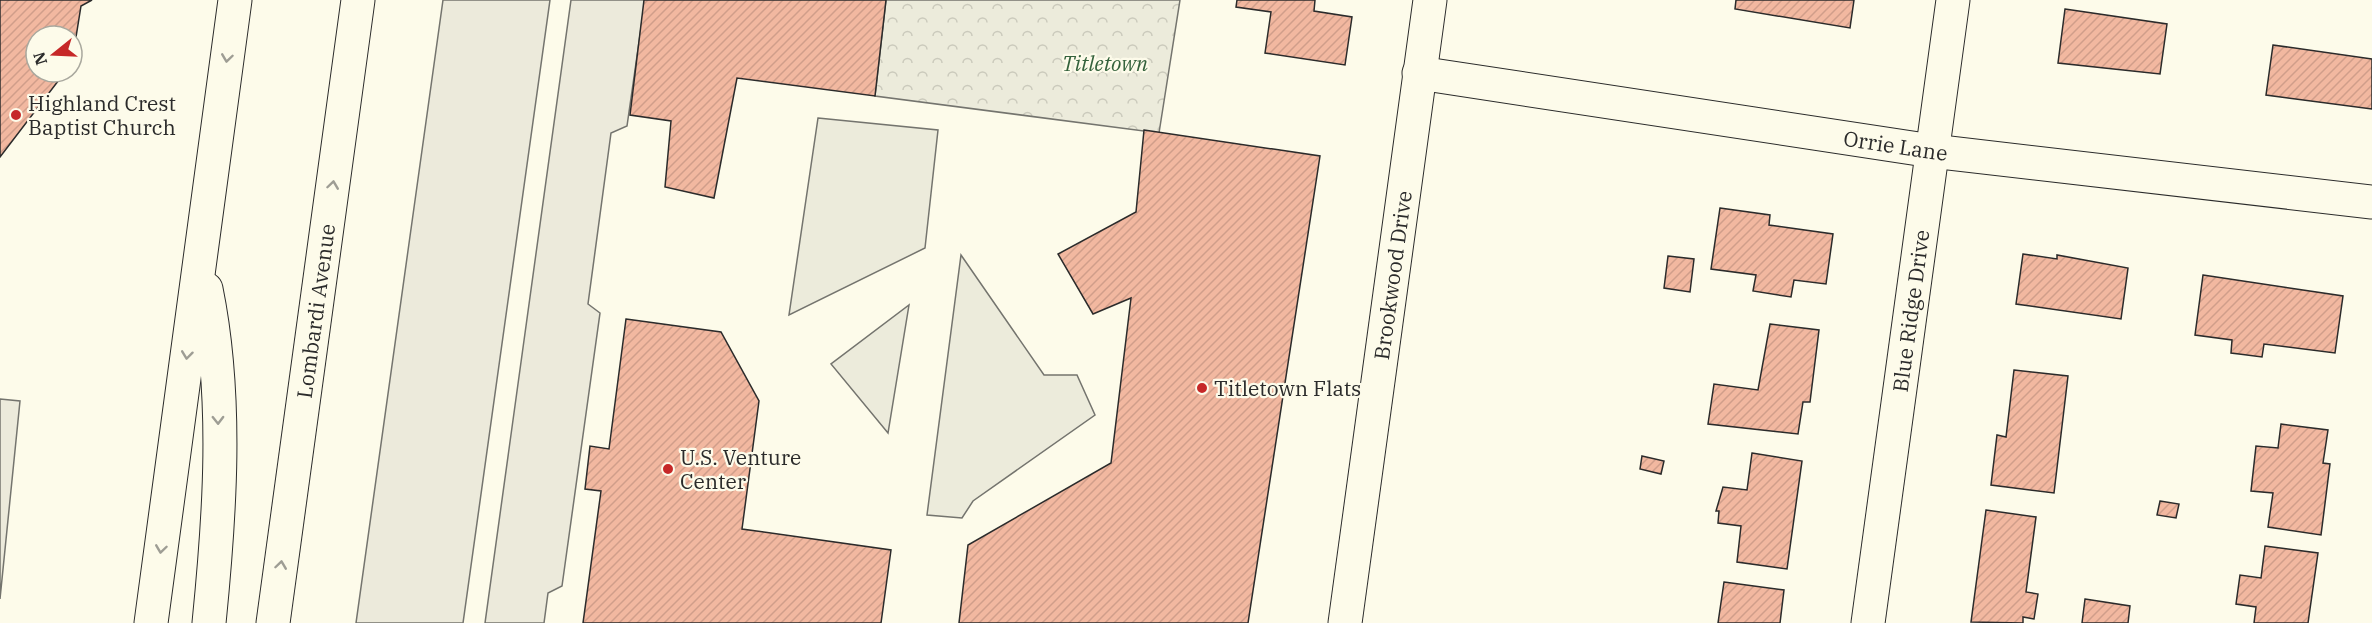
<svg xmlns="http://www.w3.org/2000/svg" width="2372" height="623" font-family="'IBM Plex Serif',serif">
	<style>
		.green { fill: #ecebdb; stroke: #74746e; stroke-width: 1.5 }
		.park { fill: url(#park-crowns); stroke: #74746e; stroke-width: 1.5 }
		.parking { fill: #eceadb; stroke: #74746e; stroke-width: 1.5 }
		.building { fill: url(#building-hatch); stroke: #2b2b2b; stroke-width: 1.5 }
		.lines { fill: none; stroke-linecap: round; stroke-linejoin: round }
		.street-casing { stroke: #2b2b2b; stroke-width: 35 }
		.secondary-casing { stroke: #2b2b2b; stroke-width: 35 }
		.street { stroke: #fdfbea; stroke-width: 33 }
		.secondary { stroke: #fdfbea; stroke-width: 33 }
		.oneway { stroke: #9e9d94 }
		.poi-dot { fill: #c62828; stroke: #fdfbea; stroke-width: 2 }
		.labels { text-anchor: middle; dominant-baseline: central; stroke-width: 4.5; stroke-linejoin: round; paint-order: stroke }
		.park-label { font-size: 21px; font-style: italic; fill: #34623c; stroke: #fdfbea }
		.poi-label { font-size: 21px; fill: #2b2b2b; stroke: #fdfbea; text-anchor: start }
		.street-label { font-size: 21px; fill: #2b2b2b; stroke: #fdfbea }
	</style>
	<defs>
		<pattern id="park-crowns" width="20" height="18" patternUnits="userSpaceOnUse" patternTransform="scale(1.5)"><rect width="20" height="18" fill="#ecebdb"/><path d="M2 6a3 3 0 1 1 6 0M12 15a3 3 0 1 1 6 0" fill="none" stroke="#cbcabc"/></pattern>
		<pattern id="building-hatch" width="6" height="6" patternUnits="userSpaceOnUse" patternTransform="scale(1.5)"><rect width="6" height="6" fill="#f2b8a0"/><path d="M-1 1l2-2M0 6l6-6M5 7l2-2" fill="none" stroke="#d09e8a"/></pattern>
	</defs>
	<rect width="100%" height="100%" fill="#fdfbea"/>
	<g class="green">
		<polygon points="818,118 938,130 925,248 789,315"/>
		<polygon points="961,255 1044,375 1077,375 1095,415 973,501 962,518 927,515"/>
		<polygon points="909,305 888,433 831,364"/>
	</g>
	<polygon class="park" points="886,0 1180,0 1159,133 875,96"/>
	<g class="parking">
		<polygon points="443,0 550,0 463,623 356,623"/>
		<polygon points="571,0 645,0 627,126 611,133 588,304 600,313 562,586 548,593 544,623 485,623"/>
		<polygon points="0,399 20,401 0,599"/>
	</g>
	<g class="building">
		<polygon points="0,0 92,0 81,6 72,62 72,36 36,36 36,72 65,72 0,157"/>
		<polygon points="644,0 886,0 875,96 737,78 714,198 665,187 671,121 630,115"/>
		<polygon points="1237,0 1315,0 1314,11 1352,17 1345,65 1265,53 1271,12 1236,7"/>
		<polygon points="1736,0 1854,0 1850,28 1735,9"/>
		<polygon points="2065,9 2167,24 2160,74 2058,63"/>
		<polygon points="2273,45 2372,59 2372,109 2266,95"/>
		<polygon points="1144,130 1320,156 1248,623 959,623 968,545 1111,463 1131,298 1093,314 1058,254 1136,212"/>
		<polygon points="1720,208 1770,215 1769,225 1833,234 1826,284 1794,280 1791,297 1753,291 1756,275 1711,269"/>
		<polygon points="2023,254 2057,259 2057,255 2128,268 2121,319 2016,304"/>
		<polygon points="1668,256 1694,259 1690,292 1664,288"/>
		<polygon points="2203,275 2343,296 2335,353 2264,344 2262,357 2239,354 2231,353 2232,340 2195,335"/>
		<polygon points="626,319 721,332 759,401 742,529 891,550 881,623 583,623 601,491 585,489 590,446 609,449"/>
		<polygon points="1770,324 1819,330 1810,402 1803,402 1798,434 1708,424 1714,384 1758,390"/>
		<polygon points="2014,370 2068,376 2054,493 1991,485 1997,435 2006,437"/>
		<polygon points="2281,424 2328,430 2323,463 2330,464 2321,535 2268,527 2273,493 2251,491 2256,446 2278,448"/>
		<polygon points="1752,453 1802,461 1787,569 1737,562 1741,526 1718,523 1719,511 1716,511 1723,487 1747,490"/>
		<polygon points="1642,456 1664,461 1661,474 1640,469"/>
		<polygon points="2160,501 2179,504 2176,518 2157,515"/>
		<polygon points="1986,510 2036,517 2026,592 2038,594 2034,619 2023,617 2023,623 1971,622"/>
		<polygon points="2265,546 2318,553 2308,623 2254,623 2256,607 2236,604 2240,575 2261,578"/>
		<polygon points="1724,582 1784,590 1780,623 1718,623"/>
		<polygon points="2085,599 2130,606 2128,623 2082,623"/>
	</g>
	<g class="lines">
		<g class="street-casing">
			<g id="street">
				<path id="s1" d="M1419 73 1932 151 2372 202"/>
				<path id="s2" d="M1345 623 1430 0"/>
				<path id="s3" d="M1868 623 1953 0"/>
			</g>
		</g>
		<g class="secondary-casing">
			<g id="secondary">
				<path d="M206 289C228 397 220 514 209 623"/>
				<polyline points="151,623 235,0"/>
				<path id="s4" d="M273 623 358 0"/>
			</g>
		</g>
		<use href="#street" class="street"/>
		<use href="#secondary" class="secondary"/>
	</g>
	<defs><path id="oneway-chevron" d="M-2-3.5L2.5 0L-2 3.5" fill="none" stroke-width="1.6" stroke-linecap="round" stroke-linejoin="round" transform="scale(1.5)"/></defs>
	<g class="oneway">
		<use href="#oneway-chevron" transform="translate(227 58) rotate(98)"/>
		<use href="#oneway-chevron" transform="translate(333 185) rotate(-82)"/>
		<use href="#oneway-chevron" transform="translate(187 355) rotate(97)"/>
		<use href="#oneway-chevron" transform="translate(218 420) rotate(89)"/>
		<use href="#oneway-chevron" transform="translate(161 549) rotate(98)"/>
		<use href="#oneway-chevron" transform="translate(281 565) rotate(-82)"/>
	</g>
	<g class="poi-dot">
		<circle cx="16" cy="115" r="6"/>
		<circle cx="1202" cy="388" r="6"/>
		<circle cx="668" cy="469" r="6"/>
	</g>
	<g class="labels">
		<g class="park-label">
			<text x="1105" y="63">Titletown</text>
		</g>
		<g class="poi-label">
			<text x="28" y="103">Highland Crest<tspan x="28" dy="24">Baptist Church</tspan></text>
			<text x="1214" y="388">Titletown Flats</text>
			<text x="680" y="457">U.S. Venture<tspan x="680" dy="24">Center</tspan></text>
		</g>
		<g class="street-label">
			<text stroke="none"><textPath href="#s1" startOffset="482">Orrie Lane</textPath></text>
			<text stroke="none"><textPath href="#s2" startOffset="351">Brookwood Drive</textPath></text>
			<text stroke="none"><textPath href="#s3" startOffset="315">Blue Ridge Drive</textPath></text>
			<text stroke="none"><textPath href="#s4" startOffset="315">Lombardi Avenue</textPath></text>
		</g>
	</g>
	<g transform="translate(54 54) rotate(252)"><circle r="28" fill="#fdfbea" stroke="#a9a89e" stroke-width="1.5"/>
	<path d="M0-4.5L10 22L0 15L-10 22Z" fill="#c62828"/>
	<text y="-9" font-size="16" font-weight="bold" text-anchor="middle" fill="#2b2b2b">N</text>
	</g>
</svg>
